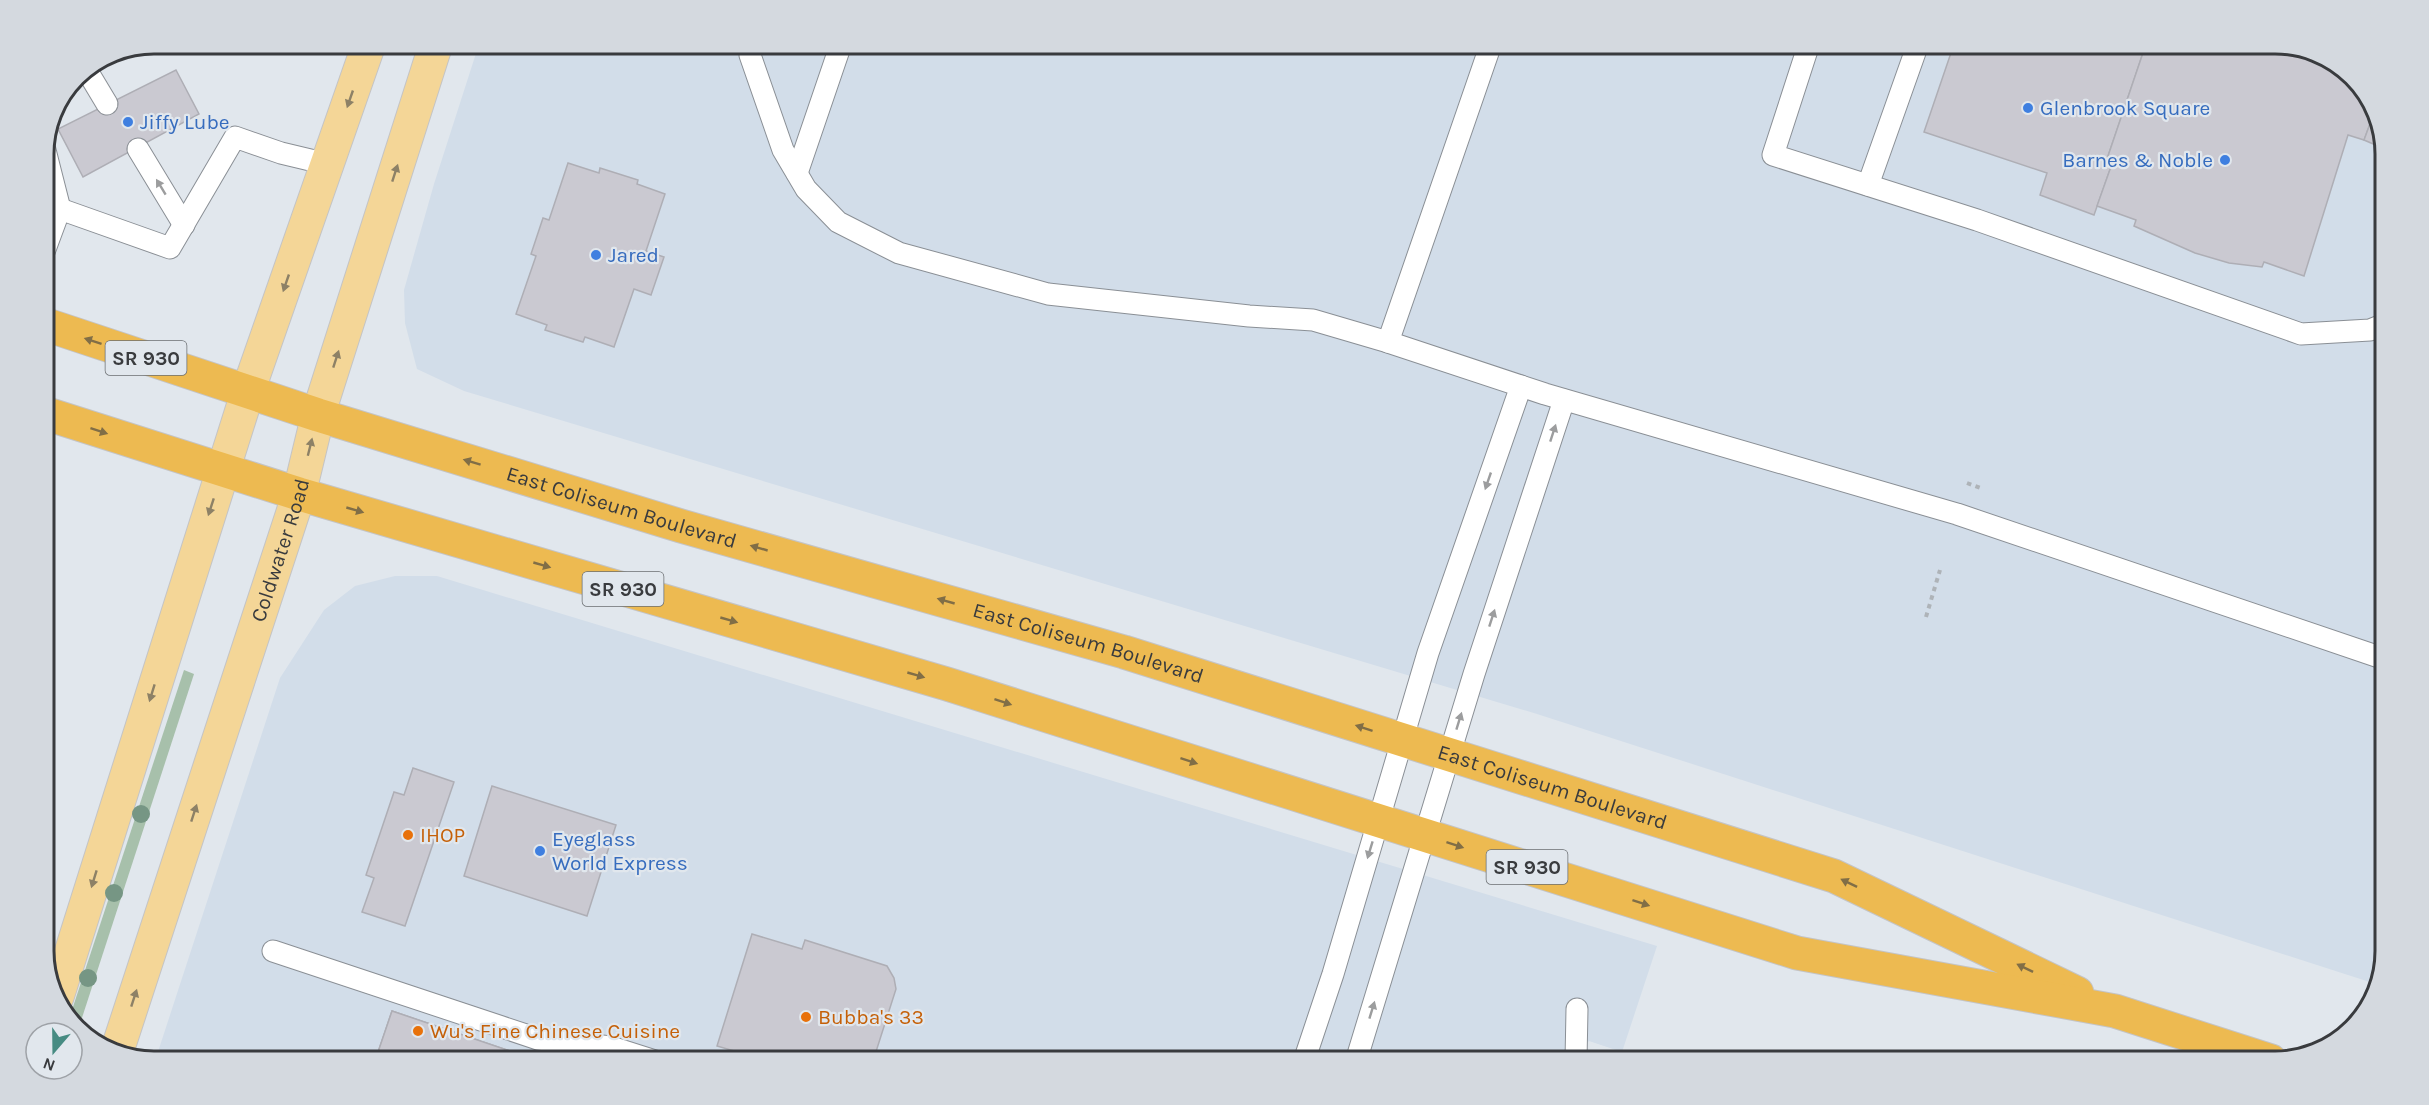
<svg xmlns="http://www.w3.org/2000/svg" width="2429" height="1105" font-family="Karla,sans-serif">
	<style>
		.built { fill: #d2dde9 }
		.green { fill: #a7c0ab }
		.building { fill: #cac9d1; stroke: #aeaeb5; stroke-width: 1.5 }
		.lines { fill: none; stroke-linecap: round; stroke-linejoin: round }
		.lane-casing { stroke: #8a8f95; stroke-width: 23 }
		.primary-casing { stroke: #c4c4c5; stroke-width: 35 }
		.highway-casing { stroke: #c4c4c5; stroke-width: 35 }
		.path { stroke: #aeb3b8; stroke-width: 4; stroke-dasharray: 4.5 4.5; stroke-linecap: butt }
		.lane { stroke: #fff; stroke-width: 21 }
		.primary { stroke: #f4d697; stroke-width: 33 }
		.highway { stroke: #edba51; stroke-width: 33 }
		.tree { fill: #769684 }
		.oneway { fill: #8d8166 }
		.oneway2 { fill: #9c9d9e }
		.oneway3 { fill: #816e46 }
		.shop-dot { fill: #3f7fe0; stroke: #e1e7ed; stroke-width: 2 }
		.food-dot { fill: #e8710a; stroke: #e1e7ed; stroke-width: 2 }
		.labels { text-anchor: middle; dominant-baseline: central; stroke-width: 4.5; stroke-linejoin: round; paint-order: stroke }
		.shield { fill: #e1e7ed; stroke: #6b6f72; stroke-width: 1.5 }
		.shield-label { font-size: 20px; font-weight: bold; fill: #393b3e }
		.shop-label { font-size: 21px; fill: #366cbe; stroke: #e1e7ed; text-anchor: start }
		.street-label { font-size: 21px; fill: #393b3e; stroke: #e1e7ed }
		.food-label { font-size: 21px; fill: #c56008; stroke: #e1e7ed; text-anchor: start }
		.rim { fill: none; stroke: #393b3e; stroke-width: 3 }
	</style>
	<rect width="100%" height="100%" fill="#e1e7ed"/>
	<g class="built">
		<polygon points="479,44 2275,44 2318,52 2367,92 2385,147 2385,951 2379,985 1537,714 464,391 417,369 405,323 404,290 434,184"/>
		<polygon points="395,576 437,576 1657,946 1622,1052 1589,1041 1584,1046 1587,1061 155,1061 280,678 324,610 355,586"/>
	</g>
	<polygon class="green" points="184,670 194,674 79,1027 69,1019"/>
	<g class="building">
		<polygon points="1954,44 2146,44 2107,159 2113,161 2094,215 2040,195 2047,173 1924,132"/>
		<polygon points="2146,44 2275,44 2318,52 2367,92 2374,113 2364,140 2348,135 2304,276 2264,262 2262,267 2229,263 2195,253 2134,226 2136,220 2097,206 2113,161 2107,159"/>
		<polygon points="176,70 199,114 83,177 58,129"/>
		<polygon points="2374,113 2385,147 2385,149 2364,140"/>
		<polygon points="2385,160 2385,185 2377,183"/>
		<polygon points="568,163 599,173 600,168 638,180 637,184 665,194 646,251 664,257 651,295 634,289 614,347 585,337 583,342 545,330 547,325 516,314 536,256 531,254 543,218 549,220"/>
		<polygon points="413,768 454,782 405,926 362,912 374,878 366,875 394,792 404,795"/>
		<polygon points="492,786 616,825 587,916 464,876"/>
		<polygon points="752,934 802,949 805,940 887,966 894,978 896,989 873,1061 768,1061 717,1046"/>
		<polygon points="392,1011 510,1051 506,1061 375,1061"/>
		<polygon points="392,1011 510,1051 506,1061 375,1061"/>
	</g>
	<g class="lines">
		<g class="lane-casing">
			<g id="lane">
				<polyline points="751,44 750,55 783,150 806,189 838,222 899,253 1048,294 1249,316 1313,320 1388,342 1545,394 1957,514 2385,659"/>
				<polyline points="1809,44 1773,155 1977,220 2301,334 2370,330 2385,324"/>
				<polyline points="86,69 107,104"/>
				<polyline points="44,146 60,209"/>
				<polyline points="138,149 184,225"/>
				<polyline points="797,173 841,44"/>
				<polyline points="1868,185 1918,44"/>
				<polyline points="44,252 60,209 170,248 235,137 281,153 327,164"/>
				<polyline points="1388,342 1491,44"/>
				<polyline points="273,951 538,1039 611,1047 655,1061"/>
				<polyline points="1304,1061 1333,974 1428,653 1521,386"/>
				<polyline points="1356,1061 1474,674 1564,400"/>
				<polyline points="1576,1061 1577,1009"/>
			</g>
		</g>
		<g class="primary-casing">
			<g id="primary">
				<polyline points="57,997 248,391 369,44"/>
				<path id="s1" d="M116 1054 299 494 318 415 436 44"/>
			</g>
		</g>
		<g class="highway-casing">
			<g id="highway">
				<path id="s2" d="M44 324 318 415 681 526 1124 652 1834 876 2077 993"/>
				<polyline points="44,413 299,494 947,684 1797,953 2115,1011 2271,1061"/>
			</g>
		</g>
		<g class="path">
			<polyline points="1967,483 1983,489"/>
			<polyline points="1926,617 1940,570"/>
		</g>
		<use href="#lane" class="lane"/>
		<use href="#primary" class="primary"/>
		<use href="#highway" class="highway"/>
	</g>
	<g class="tree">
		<circle cx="141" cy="814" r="9"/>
		<circle cx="114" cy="893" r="9"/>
		<circle cx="88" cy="978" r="9"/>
	</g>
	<defs><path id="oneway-solid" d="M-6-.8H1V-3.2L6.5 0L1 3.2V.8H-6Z" transform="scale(1.5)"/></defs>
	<g class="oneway">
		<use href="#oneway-solid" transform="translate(350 99) rotate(109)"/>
		<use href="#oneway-solid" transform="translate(395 173) rotate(-72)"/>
		<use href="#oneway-solid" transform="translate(286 283) rotate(109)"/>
		<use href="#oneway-solid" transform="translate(336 359) rotate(-72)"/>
		<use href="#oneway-solid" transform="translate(310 447) rotate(-76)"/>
		<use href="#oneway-solid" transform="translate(211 507) rotate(108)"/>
		<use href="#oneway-solid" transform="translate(152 693) rotate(107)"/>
		<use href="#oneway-solid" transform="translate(194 813) rotate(-72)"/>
		<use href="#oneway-solid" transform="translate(94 879) rotate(107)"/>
		<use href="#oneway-solid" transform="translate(134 998) rotate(-72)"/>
	</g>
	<g class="oneway2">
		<use href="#oneway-solid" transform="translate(161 187) rotate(-121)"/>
		<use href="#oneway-solid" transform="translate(1553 433) rotate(-72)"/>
		<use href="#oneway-solid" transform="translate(1488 481) rotate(109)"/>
		<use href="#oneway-solid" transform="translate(1492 618) rotate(-72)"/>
		<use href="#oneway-solid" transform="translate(1459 721) rotate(-73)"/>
		<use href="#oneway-solid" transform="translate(1370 850) rotate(107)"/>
		<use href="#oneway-solid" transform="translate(1372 1010) rotate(-73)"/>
	</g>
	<g class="oneway3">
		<use href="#oneway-solid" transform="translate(93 341) rotate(-162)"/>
		<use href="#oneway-solid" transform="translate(99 431) rotate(18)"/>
		<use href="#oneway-solid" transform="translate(472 462) rotate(-163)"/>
		<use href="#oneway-solid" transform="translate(355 510) rotate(16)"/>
		<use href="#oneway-solid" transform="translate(759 548) rotate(-164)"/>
		<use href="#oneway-solid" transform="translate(542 565) rotate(16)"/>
		<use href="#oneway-solid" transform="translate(946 601) rotate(-164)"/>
		<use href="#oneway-solid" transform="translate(729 620) rotate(16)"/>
		<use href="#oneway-solid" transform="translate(916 675) rotate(16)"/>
		<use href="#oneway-solid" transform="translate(1003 702) rotate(18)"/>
		<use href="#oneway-solid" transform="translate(1364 728) rotate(-162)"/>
		<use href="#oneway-solid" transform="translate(1189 761) rotate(18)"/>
		<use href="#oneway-solid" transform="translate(1455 845) rotate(18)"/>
		<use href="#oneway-solid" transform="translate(1849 883) rotate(-154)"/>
		<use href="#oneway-solid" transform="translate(1641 903) rotate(18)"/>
		<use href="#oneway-solid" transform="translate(2025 968) rotate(-154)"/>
	</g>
	<g class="shop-dot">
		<circle cx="2028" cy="108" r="6"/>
		<circle cx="128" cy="122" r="6"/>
		<circle cx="2225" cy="160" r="6"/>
		<circle cx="596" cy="255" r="6"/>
		<circle cx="540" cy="851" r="6"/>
	</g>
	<g class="food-dot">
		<circle cx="408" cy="835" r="6"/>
		<circle cx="806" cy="1017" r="6"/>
		<circle cx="418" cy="1031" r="6"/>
	</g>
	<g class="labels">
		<g class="shield">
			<rect x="105.5" y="341" width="81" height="34" rx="4.5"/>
			<rect x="582.5" y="572" width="81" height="34" rx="4.5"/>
			<rect x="1486.5" y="850" width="81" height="34" rx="4.5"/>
		</g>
		<g class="shield-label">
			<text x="146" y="358">SR 930</text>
			<text x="623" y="589">SR 930</text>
			<text x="1527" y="867">SR 930</text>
		</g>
		<g class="shop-label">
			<text x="2040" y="108">Glenbrook Square</text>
			<text x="140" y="122">Jiffy Lube</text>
			<text x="2213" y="160" text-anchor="end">Barnes &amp; Noble</text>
			<text x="608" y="255">Jared</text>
			<text x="552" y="839">Eyeglass<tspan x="552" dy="24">World Express</tspan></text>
		</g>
		<g class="street-label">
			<text stroke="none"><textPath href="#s2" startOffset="606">East Coliseum Boulevard</textPath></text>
			<text stroke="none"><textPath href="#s1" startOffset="530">Coldwater Road</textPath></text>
			<text stroke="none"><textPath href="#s2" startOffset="1092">East Coliseum Boulevard</textPath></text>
			<text stroke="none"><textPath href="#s2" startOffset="1578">East Coliseum Boulevard</textPath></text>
		</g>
		<g class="food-label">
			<text x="420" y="835">IHOP</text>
			<text x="818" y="1017">Bubba's 33</text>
			<text x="430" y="1031">Wu's Fine Chinese Cuisine</text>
		</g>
	</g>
	<path d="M0 0H2429V1105H0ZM154 54H2275A100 100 0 0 1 2375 154V951A100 100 0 0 1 2275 1051H154A100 100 0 0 1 54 951V154A100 100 0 0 1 154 54Z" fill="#d4d9df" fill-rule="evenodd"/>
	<path class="rim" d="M154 54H2275A100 100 0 0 1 2375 154V951A100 100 0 0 1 2275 1051H154A100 100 0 0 1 54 951V154A100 100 0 0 1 154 54Z"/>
	<g transform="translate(54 1051) rotate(200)"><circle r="28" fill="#e1e7ed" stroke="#9ea2a7" stroke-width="1.5"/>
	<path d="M0-4.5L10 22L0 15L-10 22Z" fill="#468b82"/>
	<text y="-9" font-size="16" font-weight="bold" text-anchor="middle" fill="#393b3e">N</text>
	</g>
</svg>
